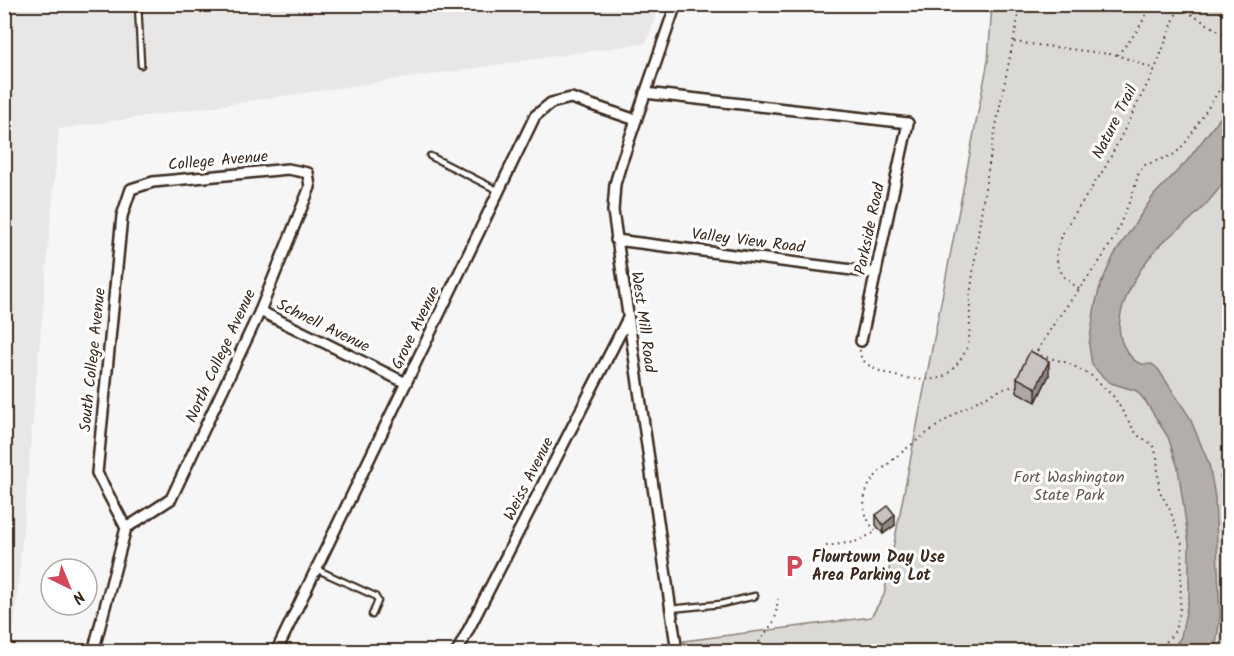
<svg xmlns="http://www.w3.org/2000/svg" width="1234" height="656" font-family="Kalam,sans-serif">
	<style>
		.built { fill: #e9e7e6 }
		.green { fill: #dbd9d6; stroke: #8b827a; stroke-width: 1.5 }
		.water { fill: #b4aeaa; stroke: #847972; stroke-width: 1.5 }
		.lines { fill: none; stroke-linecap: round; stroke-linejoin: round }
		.service-casing { stroke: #3b2a1e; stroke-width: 9 }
		.minor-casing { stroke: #3b2a1e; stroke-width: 14 }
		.path { stroke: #3b2a1e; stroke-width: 2; stroke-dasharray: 1.5 4.5; stroke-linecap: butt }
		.service { stroke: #fff; stroke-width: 4.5 }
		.minor { stroke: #fff; stroke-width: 9 }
		.wall { fill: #ada8a6; stroke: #3b2a1e; stroke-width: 1.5 }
		.shaded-wall { fill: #8d8887; stroke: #3b2a1e; stroke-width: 1.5 }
		.building { fill: #c9c3c1; stroke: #3b2a1e; stroke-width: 1.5 }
		.labels { text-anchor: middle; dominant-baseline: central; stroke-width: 6; stroke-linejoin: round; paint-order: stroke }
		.street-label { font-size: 16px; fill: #3b2a1e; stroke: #fff }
		.park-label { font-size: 16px; fill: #63564c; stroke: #fff }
		.poi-label { font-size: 16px; font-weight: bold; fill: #3b2a1e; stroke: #fff; text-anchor: start }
	</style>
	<rect width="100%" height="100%" fill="#f7f6f6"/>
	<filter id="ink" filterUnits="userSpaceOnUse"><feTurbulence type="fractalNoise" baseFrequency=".0167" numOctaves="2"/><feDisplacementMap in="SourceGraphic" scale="12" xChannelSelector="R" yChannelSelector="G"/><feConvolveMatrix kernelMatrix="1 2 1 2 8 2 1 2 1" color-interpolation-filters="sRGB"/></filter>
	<g filter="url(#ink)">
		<polygon class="built" points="4,5 660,5 646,43 59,129 12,652 4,651"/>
		<polygon class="green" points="992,5 1229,5 1229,651 686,652 684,641 871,617 884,595 988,61"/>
		<path class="water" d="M1229 106V175C1218 190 1207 205 1193 217 1183 227 1171 234 1161 244 1139 267 1105 320 1126 350 1133 361 1139 366 1152 364L1158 369 1189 416 1209 464 1215 497 1220 617 1215 651H1171L1181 637 1189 597V544L1178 468 1168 437 1146 402 1137 391 1111 383 1102 376 1092 365 1089 345 1095 306 1100 286 1114 255 1154 195 1187 161Z"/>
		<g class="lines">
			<g class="service-casing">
				<g id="service">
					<polyline points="138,4 141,65"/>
					<polyline points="430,156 499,191"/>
					<polyline points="316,569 375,596 378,601 372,615"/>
					<polyline points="670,609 721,604 755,596"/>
				</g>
			</g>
			<g class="minor-casing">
				<g id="minor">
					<polyline points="676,4 621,164 615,184 613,211 677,652"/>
					<polyline points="645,93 908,123 861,341"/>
					<polygon points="288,169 308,173 310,187 260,311 171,499 126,528 97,473 122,216 131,189 153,182"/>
					<polyline points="616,240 876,273"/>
					<polyline points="260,311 406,383"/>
					<polyline points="93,652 126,528"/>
					<polyline points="276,652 535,116 551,103 571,98 636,120"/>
					<polyline points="457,652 627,320"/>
				</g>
			</g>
			<g class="path">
				<polyline points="1181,8 1230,38"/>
				<polyline points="1014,42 1117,55 1155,69"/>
				<path d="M1117 55C1131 40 1143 25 1150 4"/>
				<polyline points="1079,289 1065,278 1058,267 1056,253 1064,230 1106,166 1155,69 1180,4"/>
				<path d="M860 350C857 374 925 385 942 377 952 372 961 360 966 350 972 338 969 310 970 296 972 281 974 266 976 251 986 168 1004 86 1021 4"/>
				<polyline points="1035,354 1068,363 1092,376 1114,397 1137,435 1152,444 1157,456 1159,490 1170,510 1182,544 1180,612 1175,631 1158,652"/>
				<polyline points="1034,356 1055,322 1102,258 1115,236 1133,193 1139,172 1145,165 1175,154 1187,141 1230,73"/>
				<polyline points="1220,477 1230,472"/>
				<path d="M826 546 855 542 876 532C864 517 860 503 869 485 881 461 994 381 1018 387"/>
				<polyline points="752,652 775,620 778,599"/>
			</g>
			<use href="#service" class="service"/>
			<use href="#minor" class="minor"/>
		</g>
		<g class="wall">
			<polygon points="1049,375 1036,402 1017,392 1017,378"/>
			<polygon points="876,515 895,525 883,534 876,525"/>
		</g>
		<g class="shaded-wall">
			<polygon points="1049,361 1049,375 1036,402 1036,388"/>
			<polygon points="895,515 895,525 883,534 883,525"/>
		</g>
		<g class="building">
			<polygon points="1030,351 1049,361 1036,388 1017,378"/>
			<polygon points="888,506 895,515 883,525 876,515"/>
		</g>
	</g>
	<defs>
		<g id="parking-bare" transform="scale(1.8)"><path d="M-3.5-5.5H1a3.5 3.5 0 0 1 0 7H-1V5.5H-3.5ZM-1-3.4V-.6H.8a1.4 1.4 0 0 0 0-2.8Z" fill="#d1495b" stroke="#fff" stroke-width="2.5" paint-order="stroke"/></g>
	</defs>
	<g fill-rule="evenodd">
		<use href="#parking-bare" x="794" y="566"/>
	</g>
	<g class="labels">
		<g class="street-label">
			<text transform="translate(1115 122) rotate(-63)">Nature Trail</text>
			<text transform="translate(218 161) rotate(-5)">College Avenue</text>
			<text transform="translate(870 229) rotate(-78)">Parkside Road</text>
			<text transform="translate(748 241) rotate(7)">Valley View Road</text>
			<text transform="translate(643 322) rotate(82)">West Mill Road</text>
			<text transform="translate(323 326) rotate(26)">Schnell Avenue</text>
			<text transform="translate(416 328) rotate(-64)">Grove Avenue</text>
			<text transform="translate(221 356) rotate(-65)">North College Avenue</text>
			<text transform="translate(93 360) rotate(-84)">South College Avenue</text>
			<text transform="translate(529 479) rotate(-63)">Weiss Avenue</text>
		</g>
		<g class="park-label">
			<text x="1069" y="477">Fort Washington<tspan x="1069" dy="18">State Park</tspan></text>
		</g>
		<g class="poi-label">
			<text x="812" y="557">Flourtown Day Use<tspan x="812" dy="18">Area Parking Lot</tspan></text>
		</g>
	</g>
	<rect width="1234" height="656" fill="none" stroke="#fff" stroke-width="24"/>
	<rect x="12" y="12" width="1210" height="632" fill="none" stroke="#3b2a1e" stroke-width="2" filter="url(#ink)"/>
	<g transform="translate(69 587) rotate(137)"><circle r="28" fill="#ffffff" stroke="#b1aaa5" stroke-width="1.5"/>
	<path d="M0-4.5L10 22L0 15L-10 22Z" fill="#d1495b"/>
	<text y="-9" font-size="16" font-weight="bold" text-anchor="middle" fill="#3b2a1e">N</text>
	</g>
</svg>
